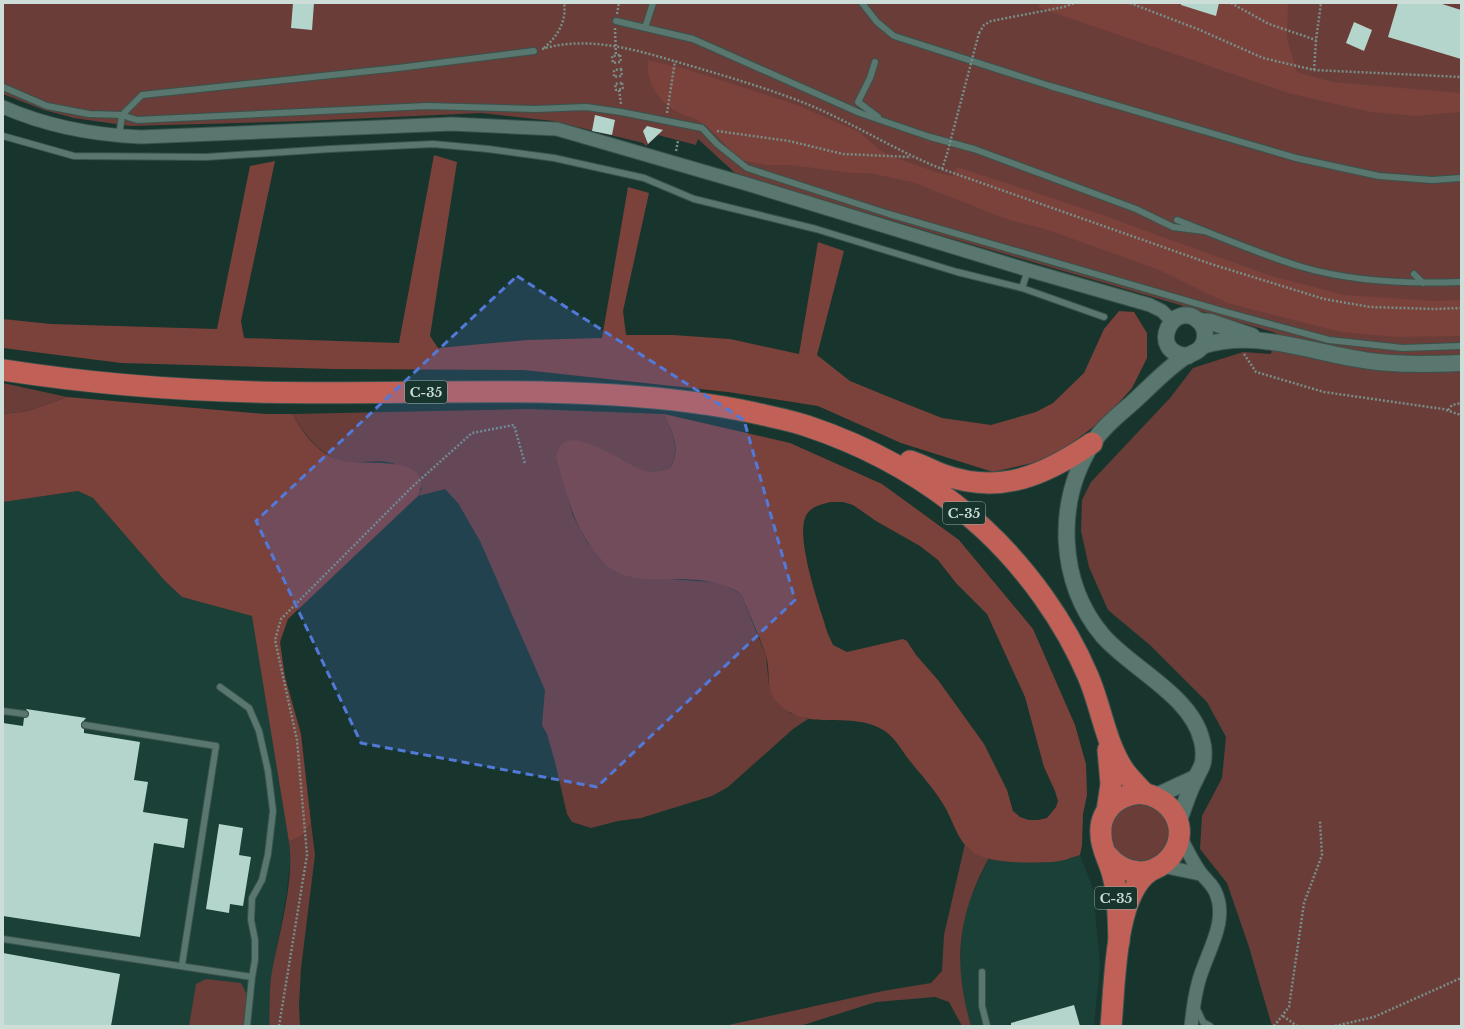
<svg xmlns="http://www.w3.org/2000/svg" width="1464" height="1029" font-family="'Libre Baskerville',serif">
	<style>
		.built { fill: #1a4037 }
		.green { fill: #6a3d38 }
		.forest { fill: #7b413b; fill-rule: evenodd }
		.building { fill: #b4d5cb }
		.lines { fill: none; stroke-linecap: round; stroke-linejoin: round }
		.service-casing { stroke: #3a524c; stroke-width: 8 }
		.minor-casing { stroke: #3a524c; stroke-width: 15 }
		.tertiary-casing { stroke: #3a524c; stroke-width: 18 }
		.trunk-casing { stroke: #3a524c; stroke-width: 23 }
		.path { stroke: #788e87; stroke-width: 2.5; stroke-dasharray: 2 2; stroke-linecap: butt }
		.service { stroke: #59776f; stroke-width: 6 }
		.minor { stroke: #59776f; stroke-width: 13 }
		.tertiary { stroke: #59776f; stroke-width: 16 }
		.trunk { stroke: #c16057; stroke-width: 21 }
		.path-bridge { stroke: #788e87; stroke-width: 2.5; stroke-dasharray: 2 2; stroke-linecap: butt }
		.marked { fill: #5279d8; fill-opacity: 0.2; stroke: #5279d8; stroke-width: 3; stroke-dasharray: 8 5; stroke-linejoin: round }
		.labels { text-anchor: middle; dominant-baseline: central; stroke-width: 4; stroke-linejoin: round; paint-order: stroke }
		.shield { fill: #18352d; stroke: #97aba5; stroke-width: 1 }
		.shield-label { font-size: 13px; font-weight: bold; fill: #cdddd8 }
	</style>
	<rect width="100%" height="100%" fill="#18352d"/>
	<g class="built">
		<polygon points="78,491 93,498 165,581 182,597 253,616 291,854 286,897 271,979 269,1026 3,1026 3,502"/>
		<polygon points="1080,855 1093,889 1100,965 1094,1026 971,1026 965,1004 960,975 962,928 964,914 970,899 989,858 1018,862 1051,862"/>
	</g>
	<g class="green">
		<polygon points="3,3 1461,3 1461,1025 1272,1026 1249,947 1227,883 1200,849 1202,816 1222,778 1226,737 1207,702 1151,646 1108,610 1089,567 1081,531 1082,500 1091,482 1170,398 1193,368 1243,352 1271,354 1276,333 943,236 735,173 698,139 696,145 658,135 646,146 643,143 553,121 482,113 304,121 130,126 74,118 44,110 3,94"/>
		<polygon points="3,383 67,397 28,411 3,414"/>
		<path d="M528 409 664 414C672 432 681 449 670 468L654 472 644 471 591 445 556 459 573 516 587 542 611 569 629 576 711 582 722 584 741 594 766 656 769 685 790 713 808 719 793 729 728 787 712 796 641 818 618 821 591 828 572 822 567 814 555 762 547 734 542 725 545 690 480 541 458 503 445 489 418 496 422 488C414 481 406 469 397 465 385 459 367 462 354 463 327 463 304 436 293 414Z"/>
		<path d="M1137 802 1157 806 1173 832 1159 859 1130 862C1126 859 1119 855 1116 851 1106 840 1109 822 1117 812 1122 807 1131 805 1137 802Z"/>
		<path d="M311 823 315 855 301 968 299 1005 300 1026H269C270 1010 269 993 271 977 278 937 295 882 289 842L303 835Z"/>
		<path d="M965 844 971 851 989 858C957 916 953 963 971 1026H962L949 1002 935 997 876 1002 800 1026H724L883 991 931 983 942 971 944 935Z"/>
		<polygon points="206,979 241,983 249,999 247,1026 189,1026 196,984"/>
	</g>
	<g class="forest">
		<polygon points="1043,3 1288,3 1287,39 1297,72 1332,82 1461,93 1461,112 1416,116 1370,112 1288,93 1037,7"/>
		<path d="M648 60 689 70 797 105 859 132 880 150 896 158 936 172 952 176 957 167 1088 210 1271 276 1345 295 1434 301 1461 300V336L1396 337 1342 332 1325 328 1227 303 1157 269 1045 229 1009 220 912 182 869 173H851L791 165H766L740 160C727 148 716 132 702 123 695 118 687 116 679 113 659 102 645 82 648 60Z"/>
		<polygon points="434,155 457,162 430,336 438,348 527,340 602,338 628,187 649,193 623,311 626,335 673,335 730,339 799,354 818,242 844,251 817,355 850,381 899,401 942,418 991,425 1036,412 1053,403 1084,373 1104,329 1119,311 1134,312 1147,333 1147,358 1132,388 1104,419 1050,459 993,472 901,443 818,406 728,392 524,370 333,369 121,363 3,348 3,319 50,324 217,329 250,166 275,161 241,321 244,338 399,343"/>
		<path d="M67 397 266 414H293C302 433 320 456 343 461 363 466 437 453 418 496L288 619 280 642 285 677 301 734 311 823 303 835 289 842 252 616 182 597 165 581 93 498 78 491 3 502V414L28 411Z"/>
		<path d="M664 414 790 443 882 484 959 540 1033 629 1075 725 1086 764 1087 795 1083 814 1082 845 1080 855C1070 858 1061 862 1051 862 1030 863 987 864 971 851 958 841 953 821 945 807 935 790 922 776 910 761 902 751 896 739 885 731 849 708 808 735 777 702 765 689 771 672 766 656 759 635 750 615 741 594 720 580 695 579 671 579 651 580 628 580 611 569 605 565 601 559 596 553 573 526 566 492 556 459 560 413 625 466 646 471 654 473 662 470 670 468 682 449 672 432 664 414ZM831 502H843L853 505 876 521 920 546 938 560 956 583 987 614 1025 697 1044 767 1055 791 1058 801 1056 807 1047 818 1038 820H1029L1020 817 1013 811 1007 790 984 744 938 680 916 655 907 641 903 639 847 652 833 645 828 634C821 611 793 534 807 514 812 506 823 504 831 502Z"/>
	</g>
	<g class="building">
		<polygon points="293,3 314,3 312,30 291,28"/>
		<polygon points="1181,3 1219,3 1216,16 1181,5"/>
		<polygon points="1398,3 1439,3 1461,10 1461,59 1388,37"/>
		<polygon points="1354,22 1372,30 1364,51 1346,43"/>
		<polygon points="595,115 615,120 612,135 592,131"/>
		<polygon points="647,126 663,130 648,144 643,131"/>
		<polygon points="26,709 86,718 81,724 84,729 84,733 140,742 134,780 148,782 143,812 188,819 184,848 154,843 140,937 3,916 3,723 23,726 24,718 29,715"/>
		<polygon points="219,824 243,828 239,855 251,857 243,906 230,904 229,913 206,909"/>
		<polygon points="3,953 120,974 111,1026 3,1026"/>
		<polygon points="1074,1005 1080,1026 1011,1026 1011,1023"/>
	</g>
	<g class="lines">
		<g class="service-casing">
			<g id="service">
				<polyline points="862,3 877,22 894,36 1050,86 1296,158 1379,176 1432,180 1461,178"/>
				<polyline points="616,21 693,39 860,113 930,137 974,149 1136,209 1173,227 1204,231"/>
				<polyline points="645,28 653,3"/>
				<polyline points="875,62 870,78 858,102 878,117"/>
				<polyline points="3,87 47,106 89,114 122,115 137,120 427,106 535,109 586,107 621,112 702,128 717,144 747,168 889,214 1222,311 1329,340 1403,348 1461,346"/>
				<polyline points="3,136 74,156 206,157 330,149 433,144 488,149 554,158 644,178 694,199 816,229 957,272 1022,288 1104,317"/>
				<polyline points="119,136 122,115 142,95 398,68 534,51"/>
				<path d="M1177 220C1218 236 1259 254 1302 267 1353 282 1408 284 1461 282"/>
				<polyline points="1414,274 1423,283"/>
				<polyline points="1022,288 1028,270"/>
				<polyline points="220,687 249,708 259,731 268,771 273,811 268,854 262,880 252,898 251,920 255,940 255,960 252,977"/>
				<polyline points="3,711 25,714"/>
				<polyline points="85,725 216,746 182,965"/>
				<polyline points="3,939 252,977 247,1026"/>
				<polyline points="982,972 982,1006 987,1026"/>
				<polyline points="1196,1007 1203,1022 1210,1026"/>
			</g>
		</g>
		<g class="minor-casing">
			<g id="minor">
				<path d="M3 107C46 126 94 135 141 137L452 124 557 129 747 184 1028 270 1150 305 1162 311 1172 321"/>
				<path d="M1179 835C1186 847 1192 861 1200 872 1205 879 1211 883 1215 891 1230 922 1205 954 1198 984 1194 998 1193 1012 1191 1026"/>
				<polyline points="1162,866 1200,874"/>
			</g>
		</g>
		<g class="tertiary-casing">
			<g id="tertiary">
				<polyline points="1199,321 1211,322 1252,336"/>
				<path d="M1202 346C1256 328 1315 354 1370 361 1400 365 1431 364 1461 363"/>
				<polyline points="1154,797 1195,778"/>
				<path d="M1178 823C1184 808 1188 792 1196 778 1198 772 1202 768 1203 762 1204 755 1204 748 1202 741 1192 696 1132 669 1103 636 1058 583 1055 502 1092 444 1101 429 1118 415 1131 404 1148 389 1164 371 1183 358 1191 353 1201 352 1204 342 1206 335 1205 327 1200 322 1174 296 1145 353 1188 356"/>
			</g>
		</g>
		<g class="trunk-casing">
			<g id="trunk">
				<path d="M3 370C87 383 171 390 256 392 376 395 496 388 616 395 663 398 709 403 755 413 772 417 790 420 807 426 873 448 933 482 984 529 1027 569 1065 622 1088 676 1101 706 1105 741 1123 769 1129 778 1138 786 1145 794"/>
				<path d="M910 461C922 465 933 471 944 475 1001 495 1045 475 1092 443"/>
				<polyline points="1107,811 1111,784 1108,750"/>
				<path d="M1107 855C1146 900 1203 845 1169 807 1163 801 1155 796 1146 794 1133 792 1119 797 1110 807 1103 815 1100 825 1101 835 1101 849 1110 862 1113 876 1119 897 1118 920 1119 942"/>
				<path d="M1111 1026C1115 985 1114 895 1150 871"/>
			</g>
		</g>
		<g class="path">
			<polyline points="1130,3 1200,30 1263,58 1314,70 1461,77"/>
			<polyline points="1231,3 1269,24 1316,40"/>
			<polyline points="617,14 619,3"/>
			<polyline points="615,28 616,56"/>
			<polyline points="979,33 984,25 991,21 1064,7 1074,3"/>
			<path d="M544 48C557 37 567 21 564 3"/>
			<path d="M542 49C589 35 636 50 681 63 722 75 763 87 802 102 850 121 894 150 942 169L1211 264 1324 299 1370 307 1435 309 1461 308"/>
			<polygon points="620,55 621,62 613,63 612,56"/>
			<polygon points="621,69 622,76 614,77 614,70"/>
			<polyline points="1314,70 1316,40 1321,3"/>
			<polygon points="622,83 623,89 616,90 615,84"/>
			<polyline points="619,90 621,104"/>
			<polyline points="667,113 675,61"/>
			<polyline points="717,131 789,141 843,154 911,157"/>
			<polyline points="676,151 678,141"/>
			<polyline points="942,169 947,154"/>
			<polyline points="1244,354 1256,372 1324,392 1443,409 1461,415"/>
			<polyline points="1448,410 1452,405 1461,403"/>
			<polyline points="1283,1016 1297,1026"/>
			<polyline points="279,1026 307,855 297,740 275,640 281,619 412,487 472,433 514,425 525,464"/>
			<polyline points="1274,1026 1289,1007 1304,903 1322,855 1320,821"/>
			<polyline points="1335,1026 1374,1017 1461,978"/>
		</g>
		<use href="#service" class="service"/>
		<use href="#minor" class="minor"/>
		<use href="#tertiary" class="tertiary"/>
		<use href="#trunk" class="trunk"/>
		<polyline class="path-bridge" points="947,154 979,33"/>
	</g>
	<path class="marked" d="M517 276 744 420 795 600 597 787 361 743 256 521Z"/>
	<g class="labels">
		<g class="shield">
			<rect x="405" y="381" width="42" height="22" rx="3"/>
			<rect x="943" y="502" width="42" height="22" rx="3"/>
			<rect x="1095" y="887" width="42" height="22" rx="3"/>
		</g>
		<g class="shield-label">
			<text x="426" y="392">C-35</text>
			<text x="964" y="513">C-35</text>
			<text x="1116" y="898">C-35</text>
		</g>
	</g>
	<rect width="1464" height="1029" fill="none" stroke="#cdddd8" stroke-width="8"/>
</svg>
